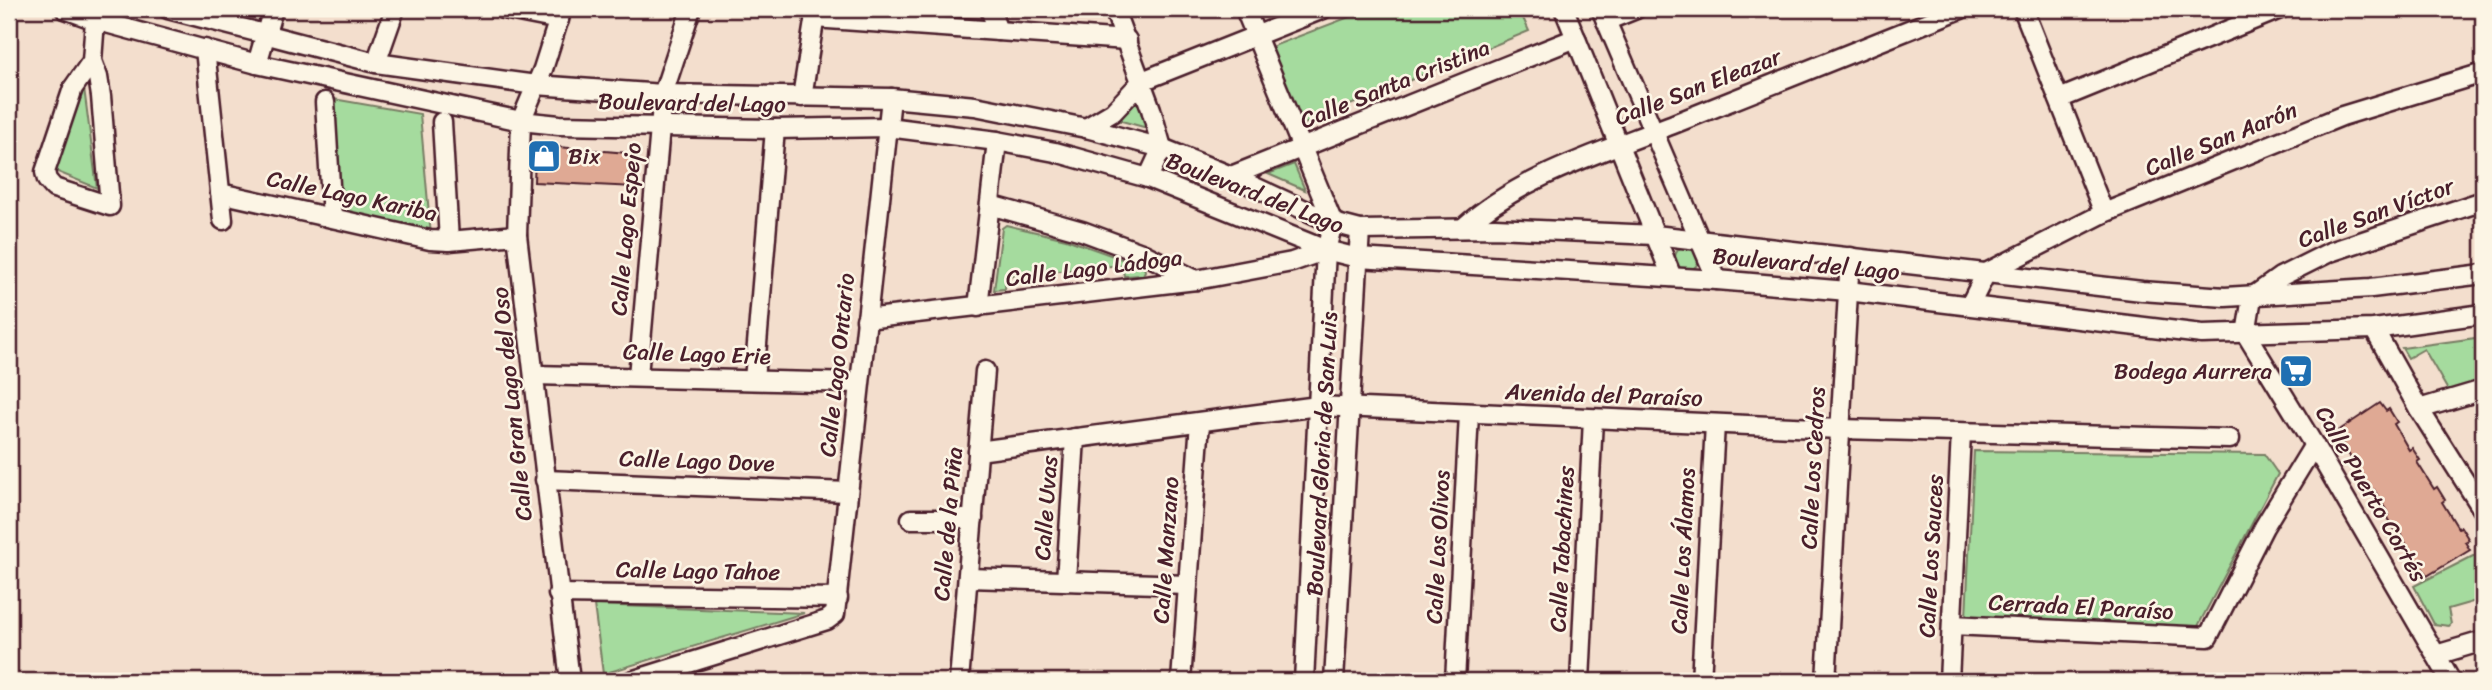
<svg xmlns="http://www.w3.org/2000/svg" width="2492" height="690" font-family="Sriracha,sans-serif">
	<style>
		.green { fill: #a5db9e; stroke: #787d64; stroke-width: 2 }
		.building { fill: #dfa994; stroke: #4a1f2b; stroke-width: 2 }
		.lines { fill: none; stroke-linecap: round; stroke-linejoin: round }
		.minor-casing { stroke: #4a1f2b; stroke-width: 23 }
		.minor { stroke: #fcf5e5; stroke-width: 18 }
		.labels { text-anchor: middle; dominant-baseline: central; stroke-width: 5; stroke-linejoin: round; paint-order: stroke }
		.street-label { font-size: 23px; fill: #4a1f2b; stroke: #fcf5e5 }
		.poi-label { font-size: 23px; fill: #4a1f2b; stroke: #fcf5e5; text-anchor: start }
	</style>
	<rect width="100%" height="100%" fill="#f3decd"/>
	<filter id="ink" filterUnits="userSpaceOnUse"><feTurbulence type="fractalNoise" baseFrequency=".0143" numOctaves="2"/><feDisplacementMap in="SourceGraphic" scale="14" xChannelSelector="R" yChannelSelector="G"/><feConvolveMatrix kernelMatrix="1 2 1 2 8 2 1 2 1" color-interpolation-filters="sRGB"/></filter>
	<g filter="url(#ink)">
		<g class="green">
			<polygon points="1370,9 1519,9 1529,31 1302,125 1268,48"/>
			<polygon points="84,88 97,188 55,171"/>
			<polygon points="322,97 420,114 431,236 337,216"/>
			<polygon points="1136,100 1147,128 1118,120 1129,110"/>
			<polygon points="1294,164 1305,190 1268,174"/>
			<polygon points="1006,225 1066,239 1144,267 1145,271 1143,275 1124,276 1122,265 1006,276 1005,289 994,290 1002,228"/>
			<circle cx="1687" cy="258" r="12"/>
			<polygon points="2483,337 2483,381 2449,392 2424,349 2408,358 2402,348"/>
			<polygon points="1974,451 2264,454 2278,474 2197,628 1966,617"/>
			<polygon points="2483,551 2483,599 2448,609 2451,624 2449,626 2434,624 2414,586"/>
			<polygon points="594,605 804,613 603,674"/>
		</g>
		<g class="building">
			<polygon points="546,146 639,154 635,187 534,182 535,155"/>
			<polygon points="2380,403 2386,411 2389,409 2397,422 2394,424 2409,450 2412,448 2420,460 2417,462 2434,489 2437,487 2445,500 2442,502 2458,528 2461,527 2469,540 2465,542 2470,550 2427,576 2423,569 2420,572 2399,530 2396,532 2387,516 2389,515 2374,490 2371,492 2339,438 2341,437 2338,431"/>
		</g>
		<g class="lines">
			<g class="minor-casing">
				<g id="minor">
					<polyline points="65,9 95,20 257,64 521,121 559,125 775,129 888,127 997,141 1055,152 1148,178 1326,250 1358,258 1717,280 1848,291 2202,334 2374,329 2483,314"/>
					<polyline points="168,9 376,63 536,85 663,94 891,98 975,106 1086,128 1162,148 1231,176 1333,223 1360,230 1495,228 1655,235 2142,291 2225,297 2371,288 2483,274"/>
					<polyline points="503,9 559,20"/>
					<polyline points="562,9 543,69 521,121 517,235 570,681"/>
					<polyline points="990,9 998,31"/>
					<polyline points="1114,9 1151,109 1162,148 1148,178"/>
					<polyline points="1245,9 1333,223 1326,250 1304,681"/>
					<polyline points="1564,9 1672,277"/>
					<polyline points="1601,9 1717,280"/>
					<polyline points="2023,9 2104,213"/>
					<polyline points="814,18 1127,40"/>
					<polyline points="1606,21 1636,9"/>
					<polyline points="205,49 223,220"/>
					<polyline points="92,61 73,88 45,172 47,180 54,188 110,206 101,96 98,77 92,61 95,20"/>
					<polyline points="376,63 395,9"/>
					<polyline points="257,64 273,9"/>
					<polyline points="802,97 816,9"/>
					<polyline points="2059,99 2280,9"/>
					<polyline points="325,102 332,218"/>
					<polyline points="442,122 449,241"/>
					<polyline points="1086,128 1113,112 1142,81 1323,9"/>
					<polyline points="1231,176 1576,38"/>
					<polyline points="220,193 430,240 449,241 517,235"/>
					<polyline points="990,205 1082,231 1144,254 1196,280"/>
					<path d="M1463 228C1522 175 1603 152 1676 123 1771 85 1866 47 1961 9"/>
					<polyline points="1970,305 1986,273 2104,213 2342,116 2483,73"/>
					<polyline points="978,307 997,141"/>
					<polyline points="866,319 1196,280 1292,262 1326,250"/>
					<polyline points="2374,329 2419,409 2483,510"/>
					<polyline points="534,375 858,383"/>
					<polyline points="638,376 663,94 691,9"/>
					<polyline points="754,380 775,129"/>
					<polyline points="2419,409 2483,390"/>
					<polyline points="978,451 1318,406 1840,429 2230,439"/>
					<polyline points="545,480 848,492"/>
					<polyline points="911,519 973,519"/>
					<polyline points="968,578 1188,585"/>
					<polyline points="1066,581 1075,438"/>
					<polyline points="558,594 838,598"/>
					<polyline points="1952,625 2208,637 2264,527 2314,445"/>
					<polyline points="2436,655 2483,641"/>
					<polyline points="631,681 827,620 835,614 891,98"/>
					<polyline points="959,681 985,371"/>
					<polyline points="1181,681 1200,422"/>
					<polyline points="1334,681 1360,230"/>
					<polyline points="1455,681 1469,414"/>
					<polyline points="1580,681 1593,419"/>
					<polyline points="1701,681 1715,424"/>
					<polyline points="1826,681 1850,257"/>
					<polyline points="1949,681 1961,433"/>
					<polyline points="2451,681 2314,445 2246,334 2252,297 2280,277 2330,252 2483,201"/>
				</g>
			</g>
			<use href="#minor" class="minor"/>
		</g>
	</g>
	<defs>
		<g id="shop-square" transform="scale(1.75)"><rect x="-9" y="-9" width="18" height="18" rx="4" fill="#1f6fb2" stroke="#fcf5e5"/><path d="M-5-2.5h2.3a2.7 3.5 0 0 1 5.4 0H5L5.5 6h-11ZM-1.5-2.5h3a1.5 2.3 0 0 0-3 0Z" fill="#fff"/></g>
		<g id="supermarket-square" transform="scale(1.75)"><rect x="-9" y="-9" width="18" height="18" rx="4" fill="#1f6fb2" stroke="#fcf5e5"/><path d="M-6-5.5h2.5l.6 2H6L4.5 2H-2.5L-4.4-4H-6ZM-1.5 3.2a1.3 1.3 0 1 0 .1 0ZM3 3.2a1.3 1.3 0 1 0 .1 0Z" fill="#fff"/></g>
	</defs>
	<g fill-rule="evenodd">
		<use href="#shop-square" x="544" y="156"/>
		<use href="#supermarket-square" x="2296" y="371"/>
	</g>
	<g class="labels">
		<g class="street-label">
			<text transform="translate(1395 84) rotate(-22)">Calle Santa Cristina</text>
			<text transform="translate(1698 87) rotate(-21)">Calle San Eleazar</text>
			<text transform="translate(692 103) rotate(1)">Boulevard del Lago</text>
			<text transform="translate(2221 139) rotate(-22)">Calle San Aarón</text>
			<text transform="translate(1255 193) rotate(21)">Boulevard del Lago</text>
			<text transform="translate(352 196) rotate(12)">Calle Lago Kariba</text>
			<text transform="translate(2376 213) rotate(-20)">Calle San Víctor</text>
			<text transform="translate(626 229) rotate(-85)">Calle Lago Espejo</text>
			<text transform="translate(1806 264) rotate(5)">Boulevard del Lago</text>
			<text transform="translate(1094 268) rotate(-7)">Calle Lago Ládoga</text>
			<text transform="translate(697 354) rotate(2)">Calle Lago Erie</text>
			<text transform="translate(837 365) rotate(-84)">Calle Lago Ontario</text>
			<text transform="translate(1604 395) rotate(2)">Avenida del Paraíso</text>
			<text transform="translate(512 404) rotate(-96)">Calle Gran Lago del Oso</text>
			<text transform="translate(1322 454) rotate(-87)">Boulevard Gloria de San Luis</text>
			<text transform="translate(697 461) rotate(2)">Calle Lago Dove</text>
			<text transform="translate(1813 468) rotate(-87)">Calle Los Cedros</text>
			<text transform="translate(2371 494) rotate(60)">Calle Puerto Cortés</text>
			<text transform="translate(1046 508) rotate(-86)">Calle Uvas</text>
			<text transform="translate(948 524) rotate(-85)">Calle de la Piña</text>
			<text transform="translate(1438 547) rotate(-87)">Calle Los Olivos</text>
			<text transform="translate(1562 549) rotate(-87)">Calle Tabachines</text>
			<text transform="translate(1166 550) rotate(-86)">Calle Manzano</text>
			<text transform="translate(1683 551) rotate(-87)">Calle Los Álamos</text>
			<text transform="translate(1931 556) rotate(-87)">Calle Los Sauces</text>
			<text transform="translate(698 571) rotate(1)">Calle Lago Tahoe</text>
			<text transform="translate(2081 607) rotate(3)">Cerrada El Paraíso</text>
		</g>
		<g class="poi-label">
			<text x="568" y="156">Bix</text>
			<text x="2272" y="371" text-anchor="end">Bodega Aurrera</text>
		</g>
	</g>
	<rect width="2492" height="690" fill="none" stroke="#fcf5e5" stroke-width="35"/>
	<rect x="18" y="18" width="2457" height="655" fill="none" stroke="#4a1f2b" stroke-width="2.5" filter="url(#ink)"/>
</svg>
